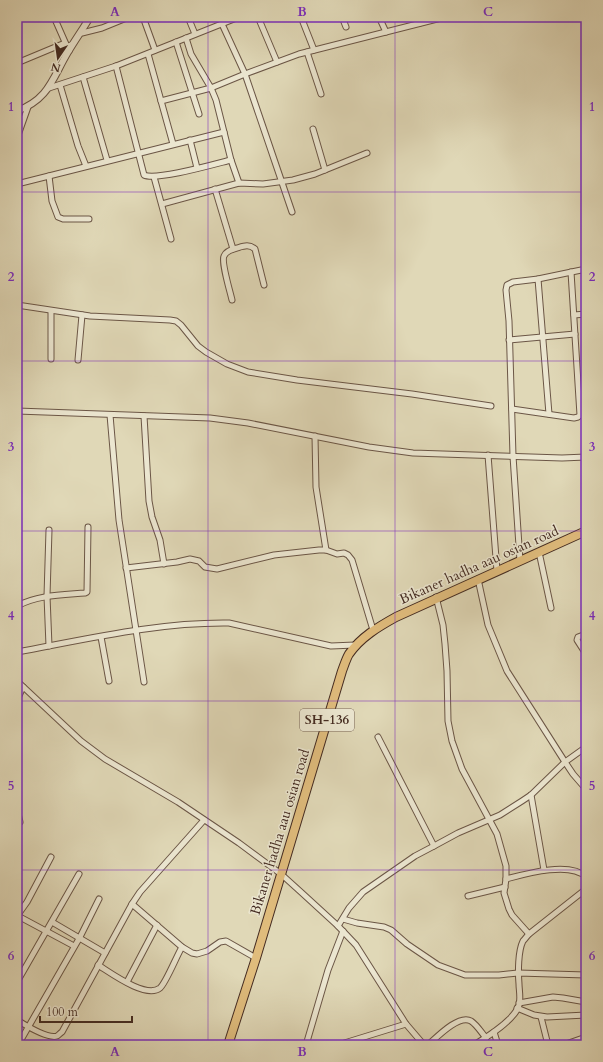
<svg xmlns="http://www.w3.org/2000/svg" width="603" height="1062" font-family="Cardo,serif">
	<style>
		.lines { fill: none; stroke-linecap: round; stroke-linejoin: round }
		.minor-casing { stroke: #6b5646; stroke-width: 7 }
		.tertiary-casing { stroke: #6b5646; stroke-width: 8 }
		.primary-casing { stroke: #442b21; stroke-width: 10 }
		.minor { stroke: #ebe6d0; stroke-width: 5 }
		.tertiary { stroke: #ebe6d0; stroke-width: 6 }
		.primary { stroke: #e0bc7c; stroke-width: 8 }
		.grid { fill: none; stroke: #7b2cbf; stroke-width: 1; stroke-opacity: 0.55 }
		.labels { text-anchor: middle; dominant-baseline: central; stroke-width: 3; stroke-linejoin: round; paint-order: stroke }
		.shield { fill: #ebe6d0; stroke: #766356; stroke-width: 1 }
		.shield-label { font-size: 13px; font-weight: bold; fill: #442b21 }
		.street-label { font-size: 14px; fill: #442b21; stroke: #ebe6d0 }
		.neatline { fill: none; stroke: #7b2cbf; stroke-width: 1.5 }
		.grid-label { font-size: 13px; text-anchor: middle; font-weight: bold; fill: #7b2cbf }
	</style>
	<rect width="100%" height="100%" fill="#e0d8b7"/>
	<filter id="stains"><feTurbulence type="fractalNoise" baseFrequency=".005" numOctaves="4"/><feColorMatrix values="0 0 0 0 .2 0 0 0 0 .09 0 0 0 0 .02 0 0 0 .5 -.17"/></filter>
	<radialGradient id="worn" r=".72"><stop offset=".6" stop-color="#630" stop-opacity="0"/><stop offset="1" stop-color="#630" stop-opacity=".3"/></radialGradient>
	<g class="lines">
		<g class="minor-casing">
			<g id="minor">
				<polyline points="54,17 69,51"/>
				<polyline points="143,17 155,50"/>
				<polyline points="188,17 195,34"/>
				<polyline points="258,17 277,62"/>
				<polyline points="301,17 314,50"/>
				<polyline points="342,17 346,27"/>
				<polyline points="379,17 386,32"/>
				<polyline points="417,17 420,23"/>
				<polyline points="17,20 25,17"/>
				<polyline points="222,24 245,74 292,212"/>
				<polyline points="82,33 102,28 129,17"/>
				<polyline points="186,38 191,54 211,88 216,100 231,160 239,183"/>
				<polyline points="176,42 199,114"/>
				<polyline points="307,52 321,94"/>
				<polyline points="148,54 173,144"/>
				<polyline points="17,63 65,43"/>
				<path d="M116 66 144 175C156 181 215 164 231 160"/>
				<polyline points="83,77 107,160"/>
				<polyline points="60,85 78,146 86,166"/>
				<polyline points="49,88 116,66 239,17"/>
				<polyline points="161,101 211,88 245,74 299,54 445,17"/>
				<polyline points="313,129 325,170"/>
				<polyline points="17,138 28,107"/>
				<polyline points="190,140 197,168"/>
				<polyline points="49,176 52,201 58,217 63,219 89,219"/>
				<polyline points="154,177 171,239"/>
				<polyline points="17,184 224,132"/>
				<polyline points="215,189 233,249"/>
				<polyline points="162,204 239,183 263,184 293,180 315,174 367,153"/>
				<polyline points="538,279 549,414"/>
				<path d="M232 300C230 291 221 262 224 256 226 251 233 249 237 248 244 246 249 244 255 249L264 285"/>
				<polyline points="17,305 90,316 170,320 176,321 181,325 198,346 206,352 227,364 248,372 297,380 412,394 491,406"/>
				<polyline points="51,311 51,359"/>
				<polyline points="574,315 586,314"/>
				<polyline points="509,340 575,334"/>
				<polyline points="78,360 82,315"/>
				<polyline points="512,409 574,418 578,417 580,415 571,272"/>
				<polyline points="17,411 210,418 248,423 369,447 413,453 562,458 586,457"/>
				<polyline points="110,415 119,520 144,682"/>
				<polyline points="144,416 149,501 152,517 160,540 164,564"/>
				<polyline points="315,436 316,487 326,550"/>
				<polyline points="488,455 497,571"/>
				<polyline points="539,552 551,608"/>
				<polyline points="520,561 513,456 509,321 506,290 507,285 513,282 538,279 586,269"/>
				<polyline points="126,568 177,562 190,559 199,561 205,567 217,569 274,555 319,550 326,550 337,554 344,553 348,555 352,560 373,630"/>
				<polyline points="478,579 488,625 507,671 565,762 573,774 586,789"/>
				<polyline points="436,597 443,625 445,644 447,671 448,721 452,741 462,769 497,834 506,866 506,879 504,893 509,909 512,915 529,934"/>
				<path d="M17 606C38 595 61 595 85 593L87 592 88 527"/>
				<polyline points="586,634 578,637 577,640 586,654"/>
				<polyline points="101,637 109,681"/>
				<polyline points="49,646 47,596 49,530"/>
				<path d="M17 652C87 639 158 622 229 623L331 646 355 645"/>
				<polyline points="17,681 81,741 105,759 178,802 239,843 281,874 302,893 338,926 356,945 406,1024 424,1045"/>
				<polyline points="17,700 23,687"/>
				<polyline points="378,737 434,846"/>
				<polyline points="531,795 544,870"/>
				<polyline points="17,809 20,822"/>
				<path d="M506 879C525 874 570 861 586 877"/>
				<polyline points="468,896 505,887"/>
				<polyline points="132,904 182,947 192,953 197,954 207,951 220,942 226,941 256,958"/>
				<polyline points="17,916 27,902 51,857"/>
				<polyline points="18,916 74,946"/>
				<polyline points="343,919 357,923 384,927 391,930 407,944 438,965 465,975 499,975 518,973 586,975"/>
				<polyline points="52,922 105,953"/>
				<polyline points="338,926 349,908 363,892 415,856 434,846 458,833 500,815 522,801 531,795 565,762 586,747"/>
				<path d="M98 965C111 973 146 999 160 988 166 983 177 955 182 947"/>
				<polyline points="17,982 79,874"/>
				<polyline points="127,982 157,925"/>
				<polyline points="519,1003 553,997 563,998 586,1002"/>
				<polyline points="517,1008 534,1015 547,1017 586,1015"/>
				<polyline points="541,1017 548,1045"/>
				<path d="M17 1020C25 1025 48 1039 57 1036 59 1035 60 1033 62 1032L132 904 140 892 204 820"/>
				<polyline points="494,1032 498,1045"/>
				<polyline points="18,1045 80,937 99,899"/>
				<polyline points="306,1045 328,970 343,931"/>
				<polyline points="338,1045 406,1024"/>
				<path d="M428 1045C437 1037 459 1014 471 1021 477 1025 481 1032 486 1038"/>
				<path d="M474 1045C487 1037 515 1020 519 1005 521 998 519 990 519 984 518 972 518 951 523 941 525 939 527 936 529 934L586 889"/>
				<polyline points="563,1045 586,1037"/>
			</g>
		</g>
		<g class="tertiary-casing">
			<path id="tertiary" d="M17 111C49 99 52 79 68 52 75 40 83 29 90 17"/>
		</g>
		<g class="primary-casing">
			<path id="primary" d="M228 1045 256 958 342 671C344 666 346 659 349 654 361 637 378 627 396 617L586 531"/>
		</g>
		<use href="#minor" class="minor"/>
		<use href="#tertiary" class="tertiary"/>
		<use href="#primary" class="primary"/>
	</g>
	<path class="grid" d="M208 17V1045M395 17V1045M17 192H586M17 361H586M17 531H586M17 701H586M17 870H586"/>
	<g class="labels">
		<rect class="shield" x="300" y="709" width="54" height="22" rx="3"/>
		<g class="shield-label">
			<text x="327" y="720">SH-136</text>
		</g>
		<g class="street-label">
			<text transform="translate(479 565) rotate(-24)">Bikaner hadha aau osian road</text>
			<text transform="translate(280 832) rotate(-73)">Bikaner hadha aau osian road</text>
		</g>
	</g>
	<rect width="603" height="1062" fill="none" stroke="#e0d8b7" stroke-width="44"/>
	<g transform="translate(58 58) rotate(193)" stroke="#ebe6d0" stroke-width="3" paint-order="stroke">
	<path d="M0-3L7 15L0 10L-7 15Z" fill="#442b21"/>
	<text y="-6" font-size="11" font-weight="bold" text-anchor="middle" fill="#442b21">N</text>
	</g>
	<path d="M40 1016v6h92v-6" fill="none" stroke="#442b21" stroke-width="2"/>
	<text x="46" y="1016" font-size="12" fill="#442b21" stroke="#ebe6d0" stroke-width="3" paint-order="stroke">100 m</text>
	<rect x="22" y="22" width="559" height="1018" class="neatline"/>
	<g class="grid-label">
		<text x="115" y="16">A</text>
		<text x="302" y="16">B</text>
		<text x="488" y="16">C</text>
		<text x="11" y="111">1</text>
		<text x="592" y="111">1</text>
		<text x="11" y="281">2</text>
		<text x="592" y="281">2</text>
		<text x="11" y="451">3</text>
		<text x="592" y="451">3</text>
		<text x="11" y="620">4</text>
		<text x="592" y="620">4</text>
		<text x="11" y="790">5</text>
		<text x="592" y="790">5</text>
		<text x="11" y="960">6</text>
		<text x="592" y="960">6</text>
		<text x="115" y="1056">A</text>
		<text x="302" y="1056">B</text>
		<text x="488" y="1056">C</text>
	</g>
	<rect width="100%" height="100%" filter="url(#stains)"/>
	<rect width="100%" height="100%" fill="url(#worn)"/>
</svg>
